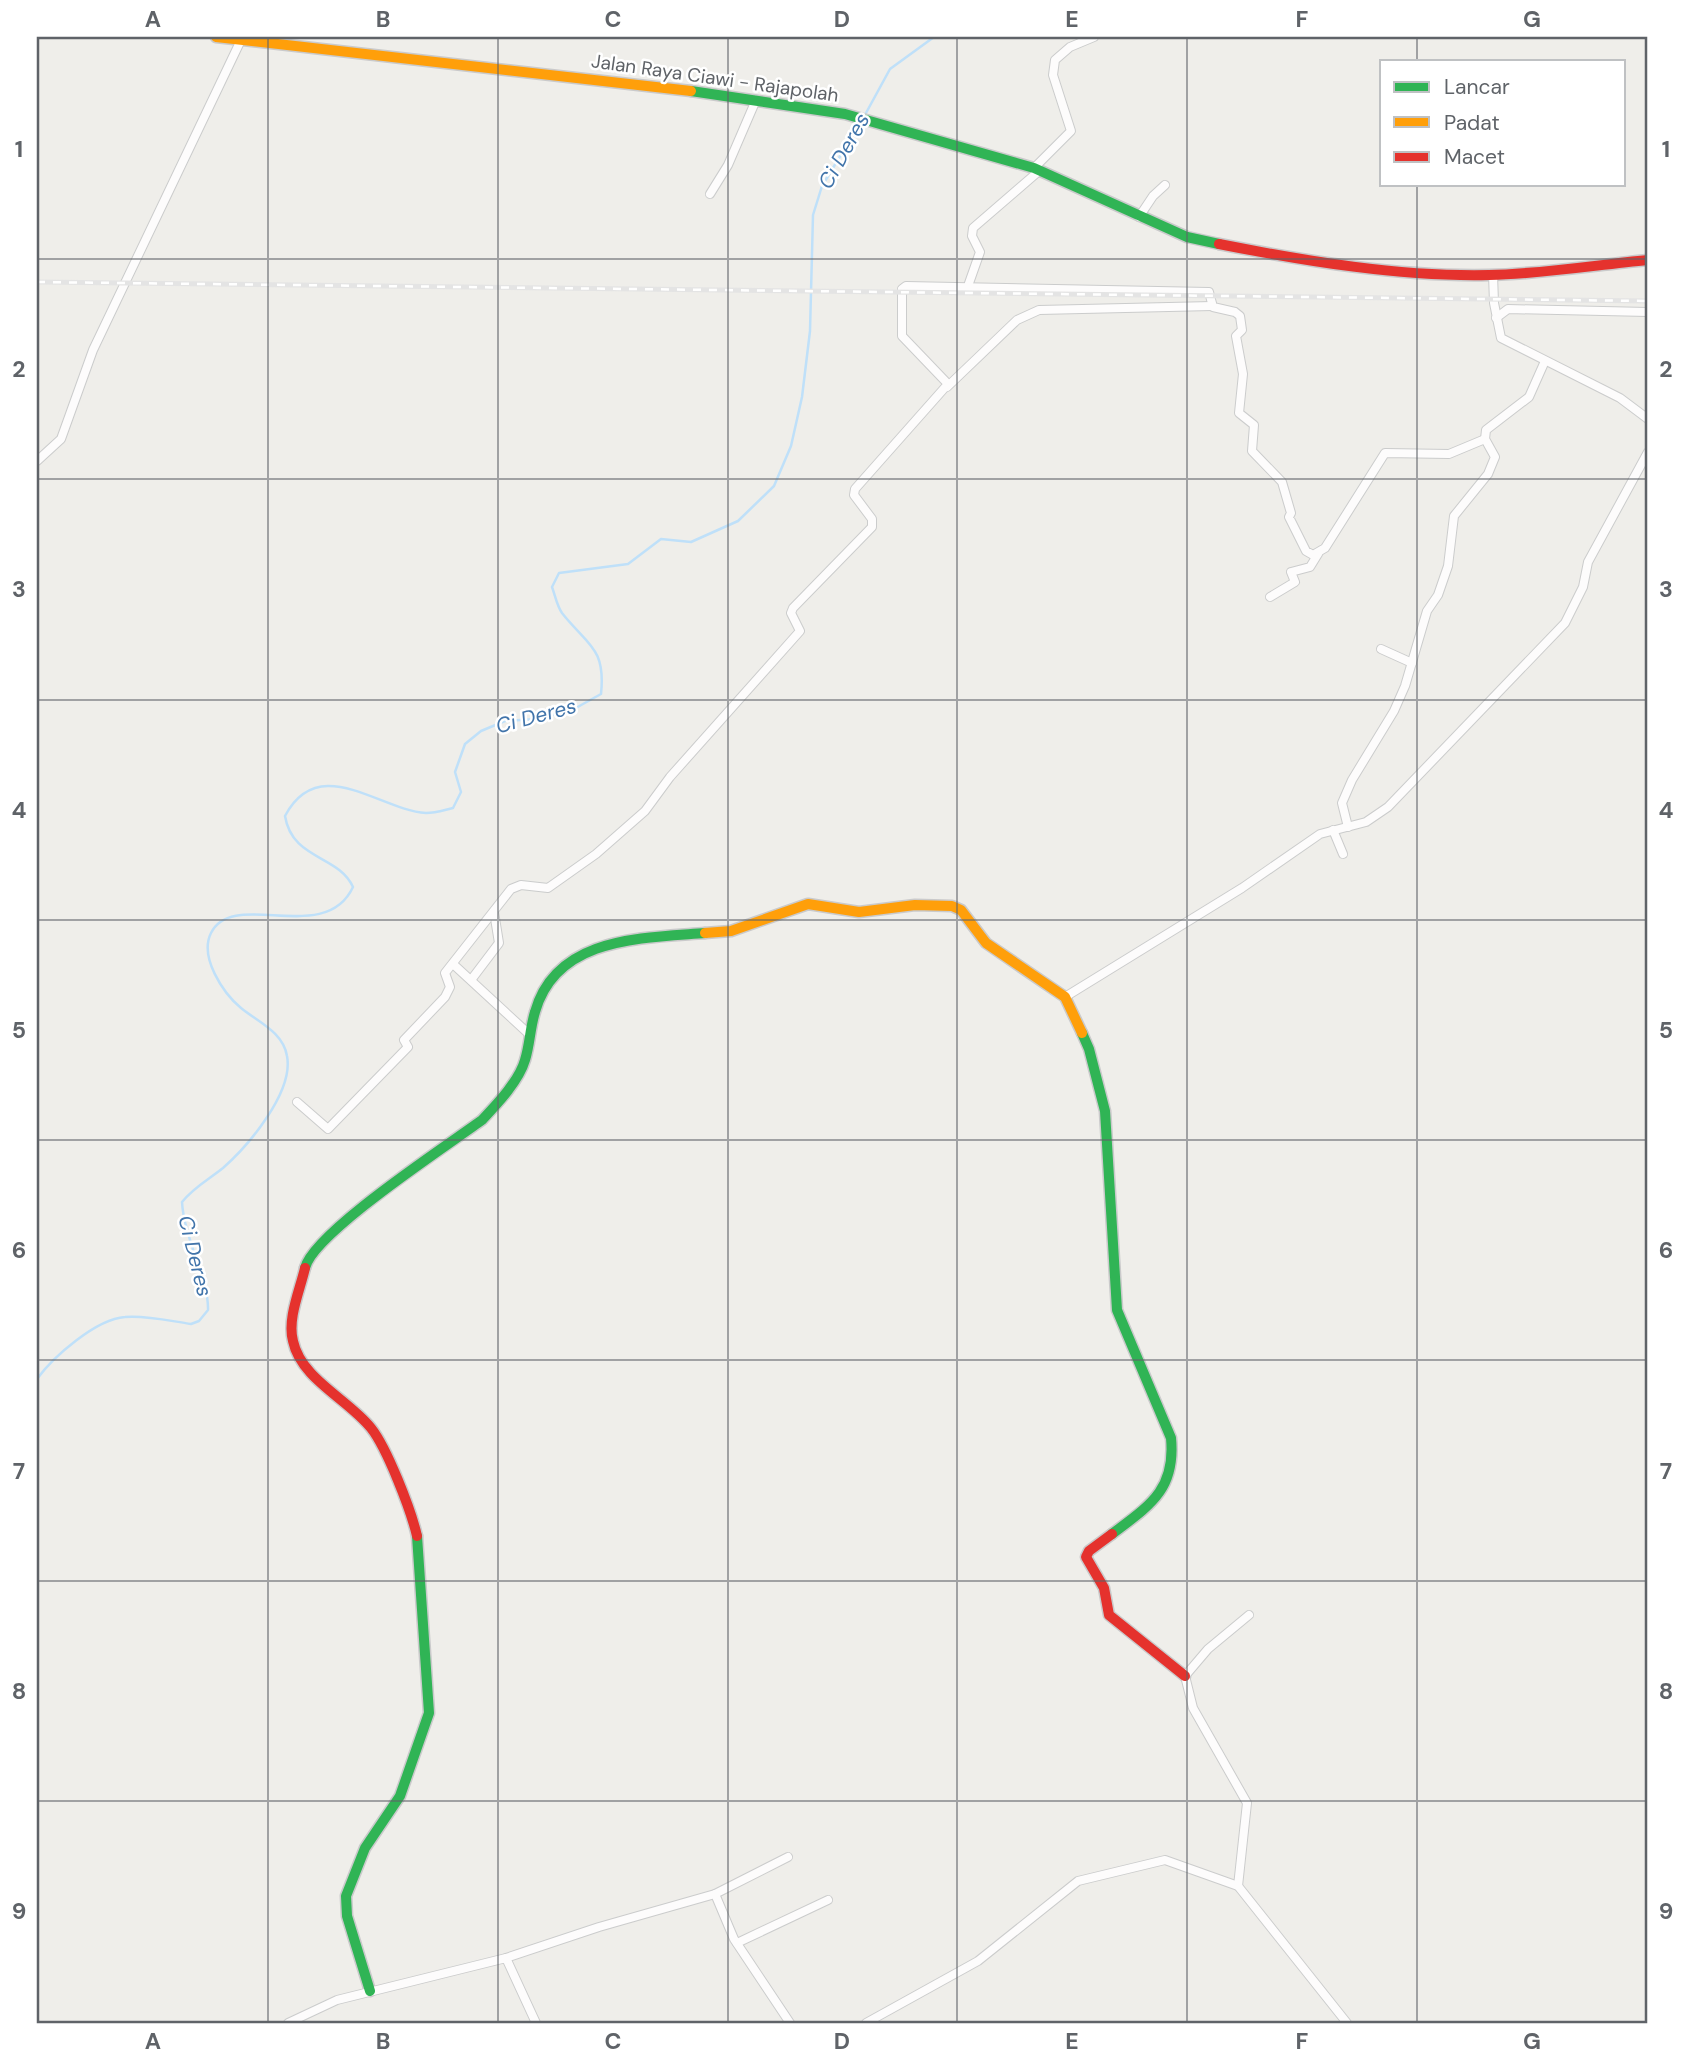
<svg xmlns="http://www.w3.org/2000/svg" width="1685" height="2060" font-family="'DM Sans',sans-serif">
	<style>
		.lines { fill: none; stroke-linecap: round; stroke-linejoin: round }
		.stream { stroke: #bfe0f9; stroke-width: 2.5 }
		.street-casing { stroke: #cbcccc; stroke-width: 10 }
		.fast-casing { stroke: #cacacb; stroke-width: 13 }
		.slow-casing { stroke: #cacacb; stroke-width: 13 }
		.jam-casing { stroke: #cacacb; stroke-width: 13 }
		.street { stroke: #fdfcfc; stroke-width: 8 }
		.fast { stroke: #30b455; stroke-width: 10 }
		.slow { stroke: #ff9f0a; stroke-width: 10 }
		.jam { stroke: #e5322d; stroke-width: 10 }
		.rail-casing { stroke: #e4e4e4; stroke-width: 5 }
		.rail { stroke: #fff; stroke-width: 2.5; stroke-dasharray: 8; stroke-linecap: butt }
		.grid { fill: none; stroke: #5f6368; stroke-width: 2; stroke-opacity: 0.55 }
		.labels { text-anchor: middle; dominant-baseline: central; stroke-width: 5; stroke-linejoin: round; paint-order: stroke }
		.street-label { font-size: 19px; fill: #5f6368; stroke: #fff }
		.water-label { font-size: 21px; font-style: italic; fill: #4174aa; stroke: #fff }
		.neatline { fill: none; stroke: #5f6368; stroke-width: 2.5 }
		.grid-label { font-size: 23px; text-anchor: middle; font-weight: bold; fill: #5f6368 }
	</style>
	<rect width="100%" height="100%" fill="#efeeea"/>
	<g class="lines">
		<g class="stream">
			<polyline points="866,113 890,69 934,37"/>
			<path d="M37 1379C53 1357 96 1319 125 1317 146 1315 170 1321 191 1324L199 1321 208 1310C209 1281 184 1238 182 1202 194 1187 208 1180 223 1168 248 1146 294 1092 287 1056 283 1032 258 1022 241 1008 223 993 199 957 211 933 233 888 325 947 353 887 339 855 292 860 285 816 319 752 379 810 426 813 436 813 444 810 453 808L461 792 455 772 465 744 481 731 505 721 537 719 574 709 601 694C606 647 587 645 562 613 557 606 555 595 552 587L559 573 628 564 661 539 691 542 738 521 774 486 791 446 802 397 810 331 813 215 822 186 859 125"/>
		</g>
		<g class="street-casing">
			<g id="street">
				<polyline points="1034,168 1071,131 1053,75 1055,60 1070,47 1094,37"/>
				<polyline points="710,194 728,165 756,100"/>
				<polyline points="1139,217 1153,196 1165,185"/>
				<polyline points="1493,274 1494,303 1501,338 1620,398 1648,419"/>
				<polyline points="968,286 980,252 972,236 973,228 1039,171"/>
				<polyline points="902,289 906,286 1209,292 1213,307 1235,312 1240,316 1242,330 1236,336 1243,374 1239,413 1254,425 1252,451 1282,482 1291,513 1289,517 1306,551 1313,555 1325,548 1385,453 1449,454 1485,439"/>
				<polyline points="1496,318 1508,309 1648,312"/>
				<polyline points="947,387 1017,320 1039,310 1212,306"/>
				<polyline points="37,461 61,439 93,350 241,40"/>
				<polyline points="1270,597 1295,582 1291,572 1310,567 1318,554"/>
				<polyline points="1381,649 1412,663"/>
				<polyline points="1348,827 1342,803 1352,780 1394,711 1405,686 1427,611 1438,595 1448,566 1454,516 1488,474 1495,457 1485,439 1486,430 1529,397 1545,361"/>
				<polyline points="1333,830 1343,854"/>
				<polyline points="453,964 530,1035"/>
				<polyline points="471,980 499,943 494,912"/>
				<polyline points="1065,997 1242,888 1320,834 1366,822 1388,807 1565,623 1583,587 1588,562 1648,452"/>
				<polyline points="297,1102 328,1129 408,1047 404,1040 445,997 450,987 445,973 511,889 521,885 548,888 596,854 645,811 670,777 800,631 791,613 793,608 872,527 872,519 854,495 855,489 948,384 902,336 902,295"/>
				<polyline points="1238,1886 1247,1803 1193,1708 1185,1676 1208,1649 1249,1615"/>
				<polyline points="715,1894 788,1857"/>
				<polyline points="737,1943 828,1900"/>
				<polyline points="506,1958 599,1927 715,1894 734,1939 790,2023"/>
				<polyline points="288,2023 337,2000 506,1958 536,2023"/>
				<polyline points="866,2023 978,1961 1078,1881 1165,1860 1238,1886 1347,2023"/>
			</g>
		</g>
		<g class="fast-casing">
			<g id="fast">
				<polyline points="691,91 845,114 1034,168 1187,237 1219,244"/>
				<path d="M1082 1033 1089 1049 1105 1111 1117 1310 1171 1438C1176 1490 1149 1506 1112 1534"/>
				<path d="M305 1268C313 1233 448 1145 482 1120 497 1104 519 1081 525 1060 530 1044 530 1028 535 1012 556 937 641 938 705 933"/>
				<polyline points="370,1991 347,1916 346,1896 365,1848 400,1796 429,1713 417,1536"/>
			</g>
		</g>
		<g class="slow-casing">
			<g id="slow">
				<polyline points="216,37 691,91"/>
				<polyline points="705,933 731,931 808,904 859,912 915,905 952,906 961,910 986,943 1065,997 1082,1033"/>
			</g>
		</g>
		<g class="jam-casing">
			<g id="jam">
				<path d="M1219 244C1305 261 1401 277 1489 275 1542 274 1595 265 1648 260"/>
				<path d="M305 1268C300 1290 287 1319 293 1341 301 1379 348 1399 371 1428 387 1448 411 1510 417 1536"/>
				<polyline points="1112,1534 1089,1551 1086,1557 1104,1588 1109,1615 1185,1676"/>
			</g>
		</g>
		<use href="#street" class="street"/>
		<use href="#fast" class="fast"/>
		<use href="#slow" class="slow"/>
		<use href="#jam" class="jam"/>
		<g class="rail-casing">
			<polyline id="rail" points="37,282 1648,301"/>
		</g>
		<use href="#rail" class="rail"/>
	</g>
	<path class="grid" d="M268 37V2023M498 37V2023M728 37V2023M957 37V2023M1187 37V2023M1417 37V61M1417 184V2023M37 259H1648M37 479H1648M37 700H1648M37 920H1648M37 1140H1648M37 1360H1648M37 1581H1648M37 1801H1648"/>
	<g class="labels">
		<g class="street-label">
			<text transform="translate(715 78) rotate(8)">Jalan Raya Ciawi - Rajapolah</text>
		</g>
		<g class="water-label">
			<text transform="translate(844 151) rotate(-61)">Ci Deres</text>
			<text transform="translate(536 716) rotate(-15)">Ci Deres</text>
			<text transform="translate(195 1256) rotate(76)">Ci Deres</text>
		</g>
	</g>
	<rect width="1685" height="2060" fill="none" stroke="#ffffff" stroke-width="77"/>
	<rect x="1380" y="60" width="245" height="126" fill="#ffffff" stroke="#bfc1c3" stroke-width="2"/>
	<rect x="1394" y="82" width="35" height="10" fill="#30b455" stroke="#bfc1c3" stroke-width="2"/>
	<text x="1444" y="94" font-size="21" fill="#5f6368">Lancar</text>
	<rect x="1394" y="117" width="35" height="10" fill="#ff9f0a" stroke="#bfc1c3" stroke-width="2"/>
	<text x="1444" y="130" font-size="21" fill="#5f6368">Padat</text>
	<rect x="1394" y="152" width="35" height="10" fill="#e5322d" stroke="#bfc1c3" stroke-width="2"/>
	<text x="1444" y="164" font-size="21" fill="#5f6368">Macet</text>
	<rect x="38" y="38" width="1608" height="1984" class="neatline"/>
	<g class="grid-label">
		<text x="153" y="27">A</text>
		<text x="383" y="27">B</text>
		<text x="613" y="27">C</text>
		<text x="842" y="27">D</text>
		<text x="1072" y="27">E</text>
		<text x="1302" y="27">F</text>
		<text x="1532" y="27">G</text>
		<text x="19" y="157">1</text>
		<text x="1666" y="157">1</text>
		<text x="19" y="377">2</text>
		<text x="1666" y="377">2</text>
		<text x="19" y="597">3</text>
		<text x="1666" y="597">3</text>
		<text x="19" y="818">4</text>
		<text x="1666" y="818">4</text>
		<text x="19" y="1038">5</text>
		<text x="1666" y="1038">5</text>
		<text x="19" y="1258">6</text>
		<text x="1666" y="1258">6</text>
		<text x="19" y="1479">7</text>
		<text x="1666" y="1479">7</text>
		<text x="19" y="1699">8</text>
		<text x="1666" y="1699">8</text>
		<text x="19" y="1919">9</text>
		<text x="1666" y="1919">9</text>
		<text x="153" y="2049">A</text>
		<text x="383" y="2049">B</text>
		<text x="613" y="2049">C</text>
		<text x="842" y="2049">D</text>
		<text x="1072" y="2049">E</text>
		<text x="1302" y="2049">F</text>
		<text x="1532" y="2049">G</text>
	</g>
</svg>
